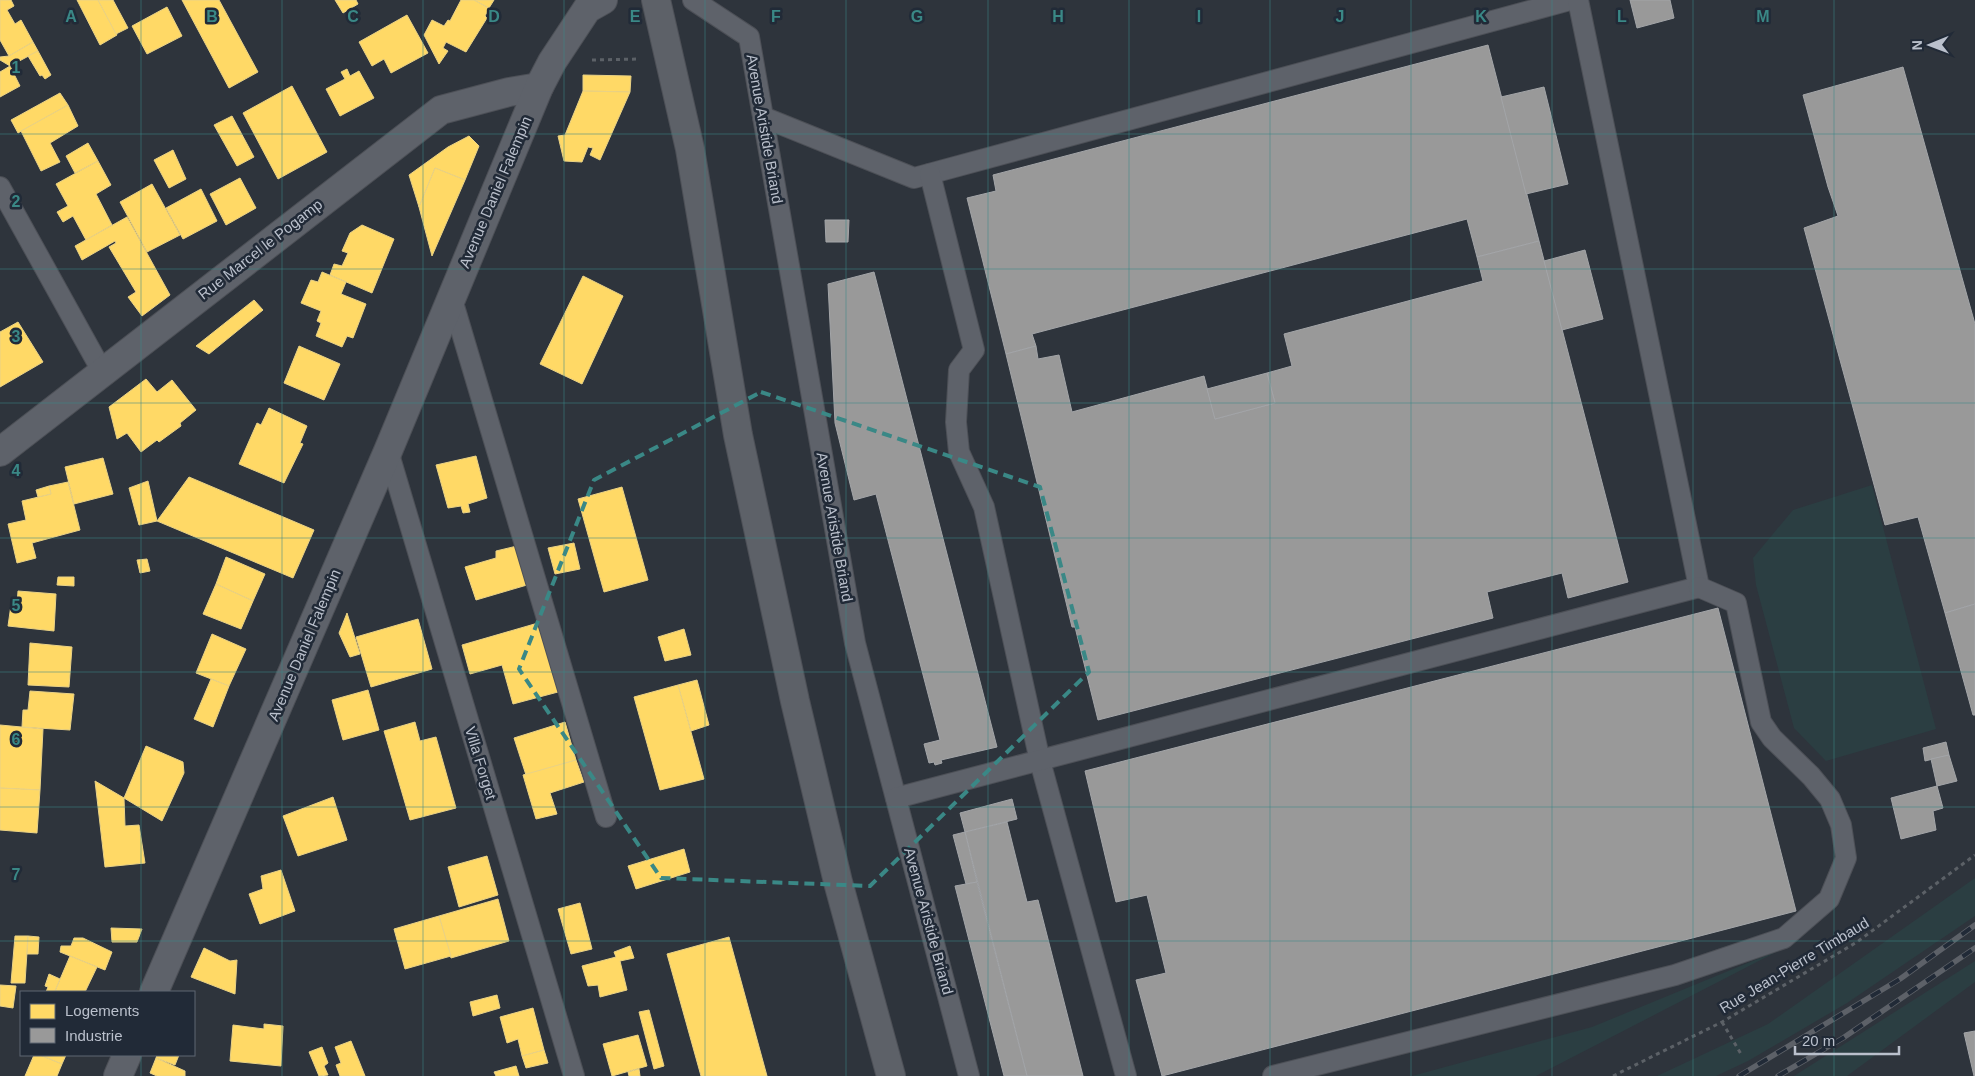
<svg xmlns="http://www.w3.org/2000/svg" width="1975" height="1076" font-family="Arial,sans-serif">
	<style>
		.green { fill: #2b3e42 }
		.homes { fill: #ffd966; stroke: #ead285 }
		.industry { fill: #999; stroke: #a3a5a8 }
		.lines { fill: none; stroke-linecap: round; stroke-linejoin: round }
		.service-casing { stroke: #4d5057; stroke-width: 22 }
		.minor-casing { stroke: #4d5057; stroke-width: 30 }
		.secondary-casing { stroke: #4d5057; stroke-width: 30 }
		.path { stroke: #5c6167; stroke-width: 3; stroke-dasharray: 4 4; stroke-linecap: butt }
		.service { stroke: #5e626a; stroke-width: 20 }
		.minor { stroke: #5e626a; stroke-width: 28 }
		.secondary { stroke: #5d6168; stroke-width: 28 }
		.rail-casing { stroke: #5d6168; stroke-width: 5.5 }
		.rail { stroke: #212a37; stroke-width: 4; stroke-dasharray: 11; stroke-linecap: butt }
		.marked { fill: none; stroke: #3a8886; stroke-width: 4; stroke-dasharray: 10 6; stroke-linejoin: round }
		.grid { fill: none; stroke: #3a8886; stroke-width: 1; stroke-opacity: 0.55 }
		.labels { text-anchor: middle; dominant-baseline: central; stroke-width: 5; stroke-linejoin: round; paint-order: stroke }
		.street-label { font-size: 15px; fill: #bac0cc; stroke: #212a37 }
		.grid-label { font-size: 16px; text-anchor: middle; font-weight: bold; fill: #3a8886; stroke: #212a37; stroke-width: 5; stroke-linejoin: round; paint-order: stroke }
	</style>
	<rect width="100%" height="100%" fill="#2e343c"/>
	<g class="green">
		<polygon points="1872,485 1936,729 1826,761 1794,728 1756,585 1753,558 1793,510"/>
		<polygon points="1975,878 1975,916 1847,1003 1748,1061 1716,1076 1657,1076 1768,1024"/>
		<polygon points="1782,949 1536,1076 1412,1076 1592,1027"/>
		<polygon points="1975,961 1975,982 1847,1076 1794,1076"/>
	</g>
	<g class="homes">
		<polygon points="0,0 11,0 14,6 7,10 15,24 21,20 33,42 9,56 0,40"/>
		<polygon points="77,0 98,0 117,35 100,45"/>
		<polygon points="98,0 113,0 128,28 116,34"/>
		<polygon points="182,0 219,0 258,72 229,88"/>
		<polygon points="335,0 356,0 358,4 343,13"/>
		<polygon points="461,0 474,0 489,8 485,16 487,18 466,52 446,42 443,48 448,51 439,64 424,35 432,20 444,26 448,20 450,21"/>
		<polygon points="474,0 494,0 489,8"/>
		<polygon points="167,7 182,36 147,54 132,26"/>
		<polygon points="407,15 428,53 391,73 384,59 372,66 359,42"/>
		<polygon points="33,42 38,51 10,66 0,60 0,57 9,56"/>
		<polygon points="38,51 51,75 45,79 42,75 40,76 28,56"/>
		<polygon points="10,66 20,86 0,97 0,72"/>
		<polygon points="347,69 350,76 359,71 374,98 340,116 326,89 345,79 341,72"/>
		<polygon points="583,75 631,76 630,92 583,91"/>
		<polygon points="292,86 327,152 278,179 243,113"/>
		<polygon points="583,91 630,92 600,160 590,155 593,148 588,147 582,162 564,161 558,136 565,135"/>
		<polygon points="60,93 68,105 18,133 11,120"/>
		<polygon points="68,105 78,126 50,143 60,162 41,171 21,131"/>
		<polygon points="232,116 254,157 237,166 214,125"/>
		<polygon points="469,136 479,146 465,180 435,168 419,207 409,175 448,147"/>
		<polygon points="88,143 98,161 75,173 66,156"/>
		<polygon points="173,150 186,179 169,188 154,160"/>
		<polygon points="98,161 111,185 96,194 112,225 86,240 73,216 63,222 57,212 68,206 56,184"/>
		<polygon points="435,168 465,180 432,256 419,207"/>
		<polygon points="240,178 256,208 226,225 210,194"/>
		<polygon points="152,184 180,235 147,252 120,202"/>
		<polygon points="201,189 217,221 183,239 166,208"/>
		<polygon points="127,217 170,295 142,316 128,297 136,292 109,247 116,243 115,241 82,260 75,246"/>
		<polygon points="362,225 394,239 372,293 330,275 334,264 342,266 348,253 342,251 350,233"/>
		<polygon points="322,272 346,282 341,294 366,304 353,338 347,336 342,347 316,336 321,323 317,321 321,311 301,303 311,280 318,282"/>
		<polygon points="583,276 623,296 582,384 540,364"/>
		<polygon points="254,300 263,310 209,354 196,346"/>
		<polygon points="18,322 43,362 0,387 0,332"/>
		<polygon points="299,346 340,364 324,400 284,383"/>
		<polygon points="146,379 157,392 172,380 196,410 180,423 181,426 159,442 157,440 141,452 127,433 117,439 109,407"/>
		<polygon points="269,408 307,426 300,443 303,444 284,483 239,464 257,423 261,425"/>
		<polygon points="476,456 487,498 468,504 470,512 463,513 461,506 448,508 436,465"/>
		<polygon points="103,458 113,494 74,504 65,467"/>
		<polygon points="189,477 314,530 293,578 157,521"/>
		<polygon points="148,481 157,521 139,525 129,488"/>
		<polygon points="68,482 80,530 32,543 36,558 17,563 8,524 26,520 22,501 51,494 49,486"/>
		<polygon points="49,486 51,494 38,497 36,490"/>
		<polygon points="622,487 648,580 604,592 578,499"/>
		<polygon points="574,543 580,569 555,574 548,548"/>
		<polygon points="517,546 527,585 476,600 465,567 496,558 496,551"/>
		<polygon points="226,557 265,574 253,601 216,584"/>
		<polygon points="147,559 150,571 140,573 137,560"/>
		<polygon points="58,577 74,577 74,586 57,585"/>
		<polygon points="216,584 253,601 241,629 203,614"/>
		<polygon points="18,591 56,594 54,631 8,626 11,605 17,605"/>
		<polygon points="347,613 360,654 350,657 339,633"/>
		<polygon points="418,619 432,669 371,687 356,637"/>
		<polygon points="538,623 558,692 513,704 502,665 470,674 462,645"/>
		<polygon points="684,629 691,655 665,661 658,637"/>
		<polygon points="212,634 246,649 229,686 196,673"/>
		<polygon points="30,643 72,647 69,687 28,685"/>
		<polygon points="211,679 229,686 213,727 194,719"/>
		<polygon points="697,680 709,725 691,731 678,685"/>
		<polygon points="678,685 704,779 660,790 634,697"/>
		<polygon points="368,690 379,730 343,740 332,700"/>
		<polygon points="30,691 74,694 70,730 22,727 23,710 28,710"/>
		<polygon points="415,722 420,741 436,737 456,808 410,820 384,731"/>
		<polygon points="565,722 576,760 526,775 514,738"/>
		<polygon points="0,725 43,729 40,790 0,788"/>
		<polygon points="146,746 183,762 184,773 162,821 124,798"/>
		<polygon points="576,760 584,782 550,793 557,814 536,819 523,775"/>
		<polygon points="95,781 124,798 125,826 139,825 145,863 105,867"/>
		<polygon points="0,788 40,790 37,833 0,830"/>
		<polygon points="333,797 347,840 298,856 283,816"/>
		<polygon points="684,849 690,872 636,889 628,866"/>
		<polygon points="487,856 498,895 459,907 448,867"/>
		<polygon points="281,870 295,911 260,924 249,894 263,889 261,876"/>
		<polygon points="498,899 509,941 451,958 439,916"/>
		<polygon points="580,903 592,949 571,954 558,909"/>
		<polygon points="439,916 451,956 405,969 394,929"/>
		<polygon points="111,928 142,929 137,942 112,942"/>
		<polygon points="15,936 28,936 25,983 11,983"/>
		<polygon points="28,936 39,937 38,954 27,954"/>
		<polygon points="729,937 767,1076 701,1076 667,954"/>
		<polygon points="74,938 83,938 112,952 105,970 60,952 61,946 71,946"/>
		<polygon points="630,946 634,958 620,961 627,990 600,997 598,985 588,986 582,966 616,957 614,952"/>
		<polygon points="204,948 230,961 237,960 235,994 191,977"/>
		<polygon points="70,956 97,967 85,992 55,991"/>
		<polygon points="49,974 60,979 55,991 59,992 46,992 48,987 45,986"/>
		<polygon points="0,985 16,986 13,1008 0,1006"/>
		<polygon points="497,995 500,1008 473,1016 470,1002"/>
		<polygon points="533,1008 544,1050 522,1056 518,1039 507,1043 500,1017"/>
		<polygon points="649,1010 664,1066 654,1069 639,1012"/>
		<polygon points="264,1024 283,1026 281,1066 230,1061 233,1025 264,1029"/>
		<polygon points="638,1035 647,1066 612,1076 603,1044"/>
		<polygon points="351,1041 365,1076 340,1076 336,1065 341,1063 335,1047"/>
		<polygon points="322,1047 328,1063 324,1066 328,1075 319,1076 309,1052"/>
		<polygon points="544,1050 548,1063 526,1068 522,1056"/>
		<polygon points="34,1055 40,1055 62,1064 57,1076 25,1076"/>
		<polygon points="40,1055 66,1055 62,1064"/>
		<polygon points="157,1055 179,1055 175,1065 156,1058"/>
		<polygon points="156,1058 185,1071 185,1076 157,1076 150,1073"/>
		<polygon points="516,1066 519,1076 496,1076 494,1072"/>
		<polygon points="639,1069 640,1076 629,1076 628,1072"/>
	</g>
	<g class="industry">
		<polygon points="1630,0 1670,0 1674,18 1637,28"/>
		<polygon points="1488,45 1539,241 1477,257 1467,219 1032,334 1036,346 1006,354 967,198 996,191 993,175"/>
		<polygon points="1903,67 1975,324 1975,604 1945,613 1918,517 1885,525 1804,228 1838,216 1828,187 1803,95"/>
		<polygon points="1544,87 1568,184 1526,194 1501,97"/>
		<polygon points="825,220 849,220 848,242 826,242"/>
		<polygon points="1539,241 1628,582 1568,598 1562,573 1487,592 1493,618 1098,720 1075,627 1072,627 1006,354 1036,346 1038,359 1059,355 1072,412 1204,376 1215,419 1275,403 1267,373 1292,366 1284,334 1483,281 1477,257"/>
		<polygon points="1585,250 1603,319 1562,330 1544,261"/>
		<polygon points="874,272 997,747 941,760 942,763 935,765 934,762 929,763 924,744 940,740 876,494 854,500 835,423 828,284"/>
		<polygon points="1267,373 1275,403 1215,419 1207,389"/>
		<polygon points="1975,604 1975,715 1973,715 1945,613"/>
		<polygon points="1718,608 1796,911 1162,1076 1136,980 1166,973 1147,895 1116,902 1085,771"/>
		<polygon points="1946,742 1949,755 1925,761 1923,748"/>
		<polygon points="1949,755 1957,781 1937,786 1931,759"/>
		<polygon points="1937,786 1943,808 1933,811 1936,830 1901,839 1891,798"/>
		<polygon points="1012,799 1017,819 965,832 960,813"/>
		<polygon points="1007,822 1027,902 1038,900 1083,1076 1027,1076 965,832"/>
		<polygon points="965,832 977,882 966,884 953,835"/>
		<polygon points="977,882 1027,1076 1004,1076 955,886"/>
		<polygon points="1975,1031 1975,1076 1974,1076 1964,1033"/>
	</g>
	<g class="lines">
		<g class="service-casing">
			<g id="service">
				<polyline points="693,0 749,37 855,643 969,1076"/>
				<polyline points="763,117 914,178 1570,0"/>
				<polyline points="930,174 974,350 959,370 956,422 959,452 984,507 1040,761 1126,1076"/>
				<polyline points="0,187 102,371"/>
				<polyline points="451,296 606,817"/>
				<polyline points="388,451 574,1076"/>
				<polyline points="896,798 1699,587 1578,0"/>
				<polyline points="1273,1076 1675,975 1784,938 1829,899 1846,858 1841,825 1830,799 1811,776 1772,738 1761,722 1736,603 1699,587"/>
			</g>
		</g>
		<g class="minor-casing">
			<g id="minor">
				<polyline points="0,452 441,110 509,92 539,87"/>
				<polyline points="154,992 388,451 539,87 552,62 587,9 603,0"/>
				<polyline points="118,1076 127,1055"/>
			</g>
		</g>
		<g class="secondary-casing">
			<polyline id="secondary" points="656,0 690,149 738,435 795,701 838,882 891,1076"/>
		</g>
		<g class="path">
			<polyline points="592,60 638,59"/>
			<polyline points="1722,1022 1741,1054"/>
			<polyline points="1613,1076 1722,1022 1857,942 1975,855"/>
		</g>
		<use href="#service" class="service"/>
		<use href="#minor" class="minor"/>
		<use href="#secondary" class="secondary"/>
		<g class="rail-casing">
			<g id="rail">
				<polyline points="1739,1076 1900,979 1975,925"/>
				<polyline points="1778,1076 1843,1038 1975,948"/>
			</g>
		</g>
		<use href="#rail" class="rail"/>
	</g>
	<path class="marked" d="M761 392 1040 487 1089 672 870 886 661 878 519 669 594 480Z"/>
	<path class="grid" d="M141 0V992M282 0V1076M423 0V1076M564 0V1076M705 0V1076M846 0V1076M988 0V1076M1129 0V1076M1270 0V1076M1411 0V1076M1552 0V1076M1693 0V1076M1834 0V1076M0 134H1975M0 269H1975M0 403H1975M0 538H1975M0 672H1975M0 807H1975M0 941H1975M141 1055V1076"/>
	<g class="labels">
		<g class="street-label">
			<text transform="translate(765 129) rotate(80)">Avenue Aristide Briand</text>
			<text transform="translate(495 192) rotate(-67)">Avenue Daniel Falempin</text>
			<text transform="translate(260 249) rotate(-38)">Rue Marcel le Pogamp</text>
			<text transform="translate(835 527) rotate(80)">Avenue Aristide Briand</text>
			<text transform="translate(304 645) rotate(-67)">Avenue Daniel Falempin</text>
			<text transform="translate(481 763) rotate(73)">Villa Forget</text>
			<text transform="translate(929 921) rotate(75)">Avenue Aristide Briand</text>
			<text transform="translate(1794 965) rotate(-31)">Rue Jean-Pierre Timbaud</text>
		</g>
	</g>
	<g class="grid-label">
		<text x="71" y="22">A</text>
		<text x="212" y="22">B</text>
		<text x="353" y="22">C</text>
		<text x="494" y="22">D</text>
		<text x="635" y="22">E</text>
		<text x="776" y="22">F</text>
		<text x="917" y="22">G</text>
		<text x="1058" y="22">H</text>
		<text x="1199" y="22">I</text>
		<text x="1340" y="22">J</text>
		<text x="1481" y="22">K</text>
		<text x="1622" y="22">L</text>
		<text x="1763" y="22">M</text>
		<text x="16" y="73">1</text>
		<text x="16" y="207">2</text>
		<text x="16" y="342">3</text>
		<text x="16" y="476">4</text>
		<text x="16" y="611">5</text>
		<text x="16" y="745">6</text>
		<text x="16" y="880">7</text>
	</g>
	<rect x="20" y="991" width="175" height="65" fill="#212a37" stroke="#5e6673"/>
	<rect x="30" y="1004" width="25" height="15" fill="#ffd966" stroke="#5e6673"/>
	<text x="65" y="1016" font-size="15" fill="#bac0cc">Logements</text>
	<rect x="30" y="1028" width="25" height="15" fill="#999999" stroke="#5e6673"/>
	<text x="65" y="1041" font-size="15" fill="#bac0cc">Industrie</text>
	<g transform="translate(1930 45) rotate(269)" stroke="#212a37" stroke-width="4" paint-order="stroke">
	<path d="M0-4L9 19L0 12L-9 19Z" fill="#bac0cc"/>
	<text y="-8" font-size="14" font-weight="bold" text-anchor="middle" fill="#bac0cc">N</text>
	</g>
	<path d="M1795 1046v8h104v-8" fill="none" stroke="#bac0cc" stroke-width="2.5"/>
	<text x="1802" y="1046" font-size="15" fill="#bac0cc" stroke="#212a37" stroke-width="4" paint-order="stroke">20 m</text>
</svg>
